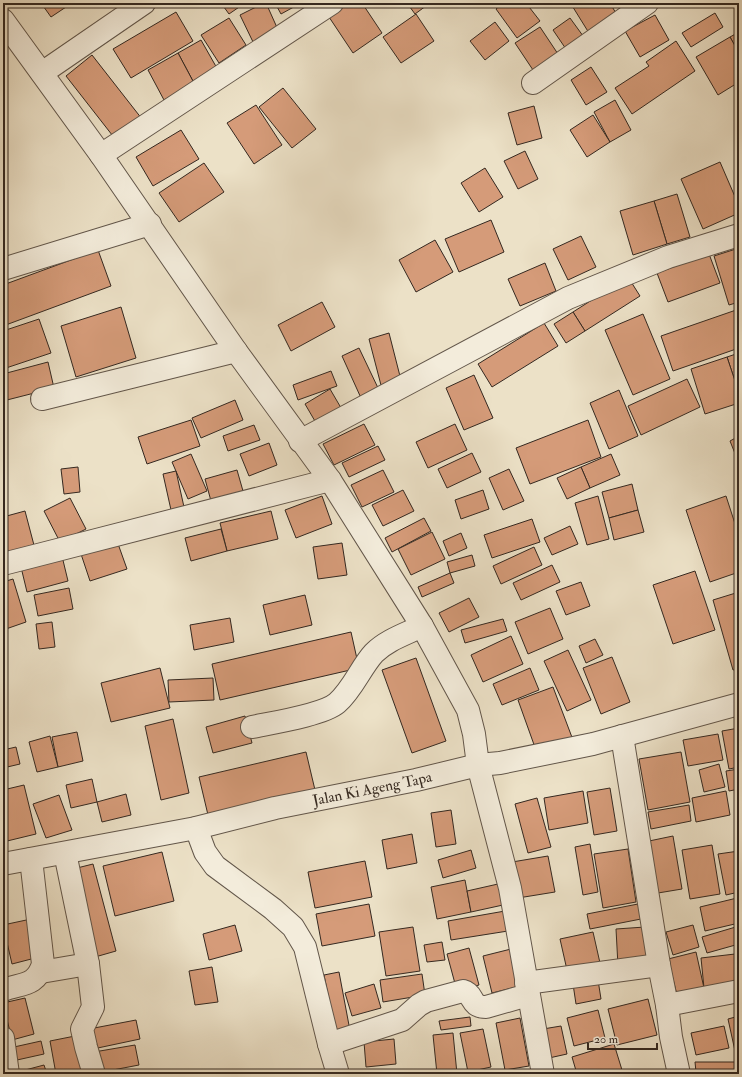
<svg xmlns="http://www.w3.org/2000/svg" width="742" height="1077" font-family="'IM FELL Double Pica',serif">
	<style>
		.building { fill: #d59b79; stroke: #342820 }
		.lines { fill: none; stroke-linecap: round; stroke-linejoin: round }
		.minor-casing { stroke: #62564a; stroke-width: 24 }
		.minor { stroke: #f3ecdb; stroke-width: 22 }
		.labels { text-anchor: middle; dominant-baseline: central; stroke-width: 3; stroke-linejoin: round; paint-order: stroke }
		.street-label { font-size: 15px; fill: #342820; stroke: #f3ecdb }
	</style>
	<rect width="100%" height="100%" fill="#ece1c7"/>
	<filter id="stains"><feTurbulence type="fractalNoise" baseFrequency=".005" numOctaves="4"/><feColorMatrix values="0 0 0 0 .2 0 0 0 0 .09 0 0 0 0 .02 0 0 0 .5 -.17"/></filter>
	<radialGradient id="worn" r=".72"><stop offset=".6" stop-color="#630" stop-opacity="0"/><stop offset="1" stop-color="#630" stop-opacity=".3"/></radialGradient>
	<g class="building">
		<polygon points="41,3 72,3 51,17"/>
		<polygon points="221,3 245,3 229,14"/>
		<polygon points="264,3 266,3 279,32 254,44 240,15"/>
		<polygon points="275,3 301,3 281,14"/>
		<polygon points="344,3 362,3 382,33 353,53 327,14"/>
		<polygon points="407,3 430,3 415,14"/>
		<polygon points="503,3 526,3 540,21 517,38 496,9"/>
		<polygon points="572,3 610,3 617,15 589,33 571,4"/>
		<polygon points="176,12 193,41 131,78 113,49"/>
		<polygon points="715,13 723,27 691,47 682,33"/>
		<polygon points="416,14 434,41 401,63 383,37"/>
		<polygon points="655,15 669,40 640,57 625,31"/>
		<polygon points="229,18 246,45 219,63 201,35"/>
		<polygon points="570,18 586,40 568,52 553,30"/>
		<polygon points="495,22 509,41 485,60 470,41"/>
		<polygon points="540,27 562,60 537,76 515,43"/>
		<polygon points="739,32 739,53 730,37"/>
		<polygon points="730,37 739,53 739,82 718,95 696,57"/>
		<polygon points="201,40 218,70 194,83 178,53"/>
		<polygon points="676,41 695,71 632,114 615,88 649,66 646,62"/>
		<polygon points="178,53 194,83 164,100 148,70"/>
		<polygon points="92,55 142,119 116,140 66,76"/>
		<polygon points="591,67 607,92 586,105 571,80"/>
		<polygon points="283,88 316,129 292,148 259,107"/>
		<polygon points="615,100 631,130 610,142 594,112"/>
		<polygon points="256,105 282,145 254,164 227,123"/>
		<polygon points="534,106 542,138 517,145 508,113"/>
		<polygon points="593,115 610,142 587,157 570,130"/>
		<polygon points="181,130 199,159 153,186 136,157"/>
		<polygon points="525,151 538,179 518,189 504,161"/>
		<polygon points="720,162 739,206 739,213 703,229 681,179"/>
		<polygon points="204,163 224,192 179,222 159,193"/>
		<polygon points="485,168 503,197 479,212 461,183"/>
		<polygon points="677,194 690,237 667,244 654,201"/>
		<polygon points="654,201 667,244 633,255 620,211"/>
		<polygon points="491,220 504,252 459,272 445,239"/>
		<polygon points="581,236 596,267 568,280 553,249"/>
		<polygon points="435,240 453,272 416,292 399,260"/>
		<polygon points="739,248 739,302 729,305 714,256"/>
		<polygon points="98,250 111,286 3,326 3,285"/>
		<polygon points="709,254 720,283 668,302 657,273"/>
		<polygon points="545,263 556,291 520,306 508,279"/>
		<polygon points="628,277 640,296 585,331 573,312"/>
		<polygon points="322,302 335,327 291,351 278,325"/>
		<polygon points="121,307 136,358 76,377 61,326"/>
		<polygon points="739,309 739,348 673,371 661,336"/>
		<polygon points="573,312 585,331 566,343 554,324"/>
		<polygon points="643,314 670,379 633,395 605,330"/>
		<polygon points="39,319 51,353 3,369 3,331"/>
		<polygon points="544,323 558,346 492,387 478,364"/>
		<polygon points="389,333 402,384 382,389 369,339"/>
		<polygon points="359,348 379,390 361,398 342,356"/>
		<polygon points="739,353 739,393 727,357"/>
		<polygon points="727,357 739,393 739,403 705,414 691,369"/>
		<polygon points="48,362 54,388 3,401 3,374"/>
		<polygon points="331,371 337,386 298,400 293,385"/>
		<polygon points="474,375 493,418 464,430 446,388"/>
		<polygon points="687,379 700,407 641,435 628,406"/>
		<polygon points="330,389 344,413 319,428 305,404"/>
		<polygon points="619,390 638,436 609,449 590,403"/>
		<polygon points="235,400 243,420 201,438 192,418"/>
		<polygon points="191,420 200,446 147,464 138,437"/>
		<polygon points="588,420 601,457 530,484 516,448"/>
		<polygon points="364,424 375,445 334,465 323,444"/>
		<polygon points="455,424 467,450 428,468 416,442"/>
		<polygon points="254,425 260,440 228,451 223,436"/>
		<polygon points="739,436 739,455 736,456 730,441"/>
		<polygon points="269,443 277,465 249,476 240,454"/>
		<polygon points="378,446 385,460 349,477 342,463"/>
		<polygon points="472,453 481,472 447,488 438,469"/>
		<polygon points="191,454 207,491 188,499 172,462"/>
		<polygon points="611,454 620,475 590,488 581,467"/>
		<polygon points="78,467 80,492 64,494 61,469"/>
		<polygon points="581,467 590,488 567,499 557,478"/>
		<polygon points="509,469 524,501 503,510 489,478"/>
		<polygon points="237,470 243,491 211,501 205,479"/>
		<polygon points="383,470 394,492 362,507 351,485"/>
		<polygon points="176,471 184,507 171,510 163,474"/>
		<polygon points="632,484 638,510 609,518 602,492"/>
		<polygon points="403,490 414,511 383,526 372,505"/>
		<polygon points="483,490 489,509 461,519 455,500"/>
		<polygon points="322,496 332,524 296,538 285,510"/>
		<polygon points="598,496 609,539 587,545 575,503"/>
		<polygon points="726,496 739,536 739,572 710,582 686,510"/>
		<polygon points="70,498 86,529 60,542 44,511"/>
		<polygon points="638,510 644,532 614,540 609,518"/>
		<polygon points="25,511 35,549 5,557 3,549 3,517"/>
		<polygon points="271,511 278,539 227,551 220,523"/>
		<polygon points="424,518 431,531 392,552 385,538"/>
		<polygon points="532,519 540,542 492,558 484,535"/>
		<polygon points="570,526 578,544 552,555 544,538"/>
		<polygon points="221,529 227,551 191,561 185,538"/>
		<polygon points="432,532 445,559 411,575 398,549"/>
		<polygon points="461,533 467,548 449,556 443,541"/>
		<polygon points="117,541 127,569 90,581 81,554"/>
		<polygon points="342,543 347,575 318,579 313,547"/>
		<polygon points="534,547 542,565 501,584 493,566"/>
		<polygon points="61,552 68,581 27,592 20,563"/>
		<polygon points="472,555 475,566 450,573 447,562"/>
		<polygon points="552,565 560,582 521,600 513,583"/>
		<polygon points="695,571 715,630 673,644 653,585"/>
		<polygon points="450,573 454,583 422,597 418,587"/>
		<polygon points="13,579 26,622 3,630 3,582"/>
		<polygon points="581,582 590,606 566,615 556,591"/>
		<polygon points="69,588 73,609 38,616 34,595"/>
		<polygon points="739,592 739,669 733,670 713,600"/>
		<polygon points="305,595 312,625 270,635 263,605"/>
		<polygon points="469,598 479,617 449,632 439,613"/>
		<polygon points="550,608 563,639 528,654 515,622"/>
		<polygon points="230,618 234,642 194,650 190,625"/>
		<polygon points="503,619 507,631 465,643 461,630"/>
		<polygon points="52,622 55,647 39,649 36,624"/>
		<polygon points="351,632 359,668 220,700 212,664"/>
		<polygon points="511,636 523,664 483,682 471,655"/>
		<polygon points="595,639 603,655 586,663 579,646"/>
		<polygon points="568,650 591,700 567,711 544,661"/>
		<polygon points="612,657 630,702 601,714 583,668"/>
		<polygon points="416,658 446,741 412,753 382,670"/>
		<polygon points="160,668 170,708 111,722 101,683"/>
		<polygon points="530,668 539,690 502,705 493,684"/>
		<polygon points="213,678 214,700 169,702 168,680"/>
		<polygon points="553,687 573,740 537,753 518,700"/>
		<polygon points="245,716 252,743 213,753 206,727"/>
		<polygon points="173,719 189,793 161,800 145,726"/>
		<polygon points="739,728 739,767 729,769 722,731"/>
		<polygon points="77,732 83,761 58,767 52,737"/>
		<polygon points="718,734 723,760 688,766 683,740"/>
		<polygon points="50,736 58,767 37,772 29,742"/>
		<polygon points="16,747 20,764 3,768 3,750"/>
		<polygon points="306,752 315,790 208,815 199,777"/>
		<polygon points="681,752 690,802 648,810 639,759"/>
		<polygon points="719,764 725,787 704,792 699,770"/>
		<polygon points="739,769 739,789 729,791 726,771"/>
		<polygon points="92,779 97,802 71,808 66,785"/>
		<polygon points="24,785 36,834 3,842 3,790"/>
		<polygon points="610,788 617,831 594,835 587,792"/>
		<polygon points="583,791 588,823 549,830 544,798"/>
		<polygon points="726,791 730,815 696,822 692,798"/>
		<polygon points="126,794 131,815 102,822 97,802"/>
		<polygon points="59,795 72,830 46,838 33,804"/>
		<polygon points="537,798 551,847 528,853 515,804"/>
		<polygon points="689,805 691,821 651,829 648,812"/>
		<polygon points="451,810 456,844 436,847 431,813"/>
		<polygon points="412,834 417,863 387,869 382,840"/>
		<polygon points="673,836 682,889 658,893 649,841"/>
		<polygon points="590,844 598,892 583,895 575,847"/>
		<polygon points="712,845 720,894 690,899 682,850"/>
		<polygon points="628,849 636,902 603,908 594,854"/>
		<polygon points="471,850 476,868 443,878 438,860"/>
		<polygon points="739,851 739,892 726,895 718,854"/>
		<polygon points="162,852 174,901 115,916 103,866"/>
		<polygon points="548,856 555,892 518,898 512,862"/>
		<polygon points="365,861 372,897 315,908 308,872"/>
		<polygon points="93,864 116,951 95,957 73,869"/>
		<polygon points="465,880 471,912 437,919 431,887"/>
		<polygon points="498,884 503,905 471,912 467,891"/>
		<polygon points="737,898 739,908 739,923 705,931 700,907"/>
		<polygon points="369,904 375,936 322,946 316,914"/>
		<polygon points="638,904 641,919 590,929 587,914"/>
		<polygon points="505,911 508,931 451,940 448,921"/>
		<polygon points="31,919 39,957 12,964 3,925"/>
		<polygon points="235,925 242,951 209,960 203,934"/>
		<polygon points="693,925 699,947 673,955 666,932"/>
		<polygon points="739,926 739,944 707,953 702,937"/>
		<polygon points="413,927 420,971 386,976 379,932"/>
		<polygon points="645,927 647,964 618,966 616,929"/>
		<polygon points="593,932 600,963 567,970 560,939"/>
		<polygon points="442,942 445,960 427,962 424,945"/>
		<polygon points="3,945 6,966 3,966"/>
		<polygon points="469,948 479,985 457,991 447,954"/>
		<polygon points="511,949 520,986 492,993 483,956"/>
		<polygon points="696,952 704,988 677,995 668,959"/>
		<polygon points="735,954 739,984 704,988 701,958"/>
		<polygon points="212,967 218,1002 195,1005 189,971"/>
		<polygon points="339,972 351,1036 337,1039 324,975"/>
		<polygon points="422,974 425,995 383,1002 380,980"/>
		<polygon points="598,980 601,999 576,1004 573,984"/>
		<polygon points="374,984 381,1008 352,1016 345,993"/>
		<polygon points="25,998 34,1034 12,1040 3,1003"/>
		<polygon points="648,999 657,1035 617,1045 608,1009"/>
		<polygon points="598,1010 605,1038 574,1046 567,1018"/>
		<polygon points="739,1016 739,1050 735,1051 728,1019"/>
		<polygon points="470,1017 471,1026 441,1030 439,1021"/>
		<polygon points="520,1018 529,1066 505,1070 496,1023"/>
		<polygon points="136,1020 140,1039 93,1049 89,1029"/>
		<polygon points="561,1026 567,1054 549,1058 543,1029"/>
		<polygon points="724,1026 729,1048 696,1055 691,1033"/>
		<polygon points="483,1029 491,1067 468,1072 460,1033"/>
		<polygon points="453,1033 457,1074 437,1074 433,1035"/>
		<polygon points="80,1035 87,1074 56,1074 50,1041"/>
		<polygon points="394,1039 396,1064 366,1067 364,1042"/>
		<polygon points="41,1041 44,1054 8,1062 5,1049"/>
		<polygon points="614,1044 622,1070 607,1074 577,1074 572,1057"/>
		<polygon points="135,1045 139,1065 97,1073 94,1052"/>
		<polygon points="695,1062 737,1062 737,1072 696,1072"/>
		<polygon points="44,1065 47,1074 15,1074 14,1073"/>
		<polygon points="737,1072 738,1074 724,1074"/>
	</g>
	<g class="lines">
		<g class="minor-casing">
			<g id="minor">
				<polyline points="3,20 101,155 236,351 330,480 422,626 468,710 474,734 478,765 510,888 543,1074"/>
				<polyline points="42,73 144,3"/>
				<polyline points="533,83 647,3"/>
				<polyline points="101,155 332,3"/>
				<polyline points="3,269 150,224"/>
				<polyline points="42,399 236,351"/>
				<polyline points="300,441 568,298 668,257 739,235"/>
				<polyline points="3,564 330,480"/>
				<path d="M252 727C271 723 323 715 337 703 353 689 361 667 374 653 387 640 406 634 422 626"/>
				<polyline points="622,736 659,965 667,1005 671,1037 679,1074"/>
				<polyline points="196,828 205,852 215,866 273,909 293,927 305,947 329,1044 338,1074"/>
				<polyline points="65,853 88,964 93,1007 82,1029 86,1047 94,1074"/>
				<path id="s1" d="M3 864 196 828 275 808 416 780 478 765 500 763 593 744 739 704"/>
				<polyline points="41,972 88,964"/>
				<polyline points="526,983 659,965"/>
				<path d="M3 990C21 983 36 987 43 964L31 859"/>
				<polyline points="667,1005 739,991"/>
				<polyline points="3,1038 8,1074"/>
				<path d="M329 1044 402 1020 419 1005 426 1001 463 991C475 994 469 1007 486 1007L528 995"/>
			</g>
		</g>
		<use href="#minor" class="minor"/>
	</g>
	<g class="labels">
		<g class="street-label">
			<text stroke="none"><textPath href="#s1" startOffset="377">Jalan Ki Ageng Tapa</textPath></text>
		</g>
	</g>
	<rect width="742" height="1077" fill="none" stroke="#ece1c7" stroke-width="16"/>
	<rect x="4" y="4" width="734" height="1069" fill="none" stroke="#342820" stroke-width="2"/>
	<rect x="8" y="8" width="726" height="1061" fill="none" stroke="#342820"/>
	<path d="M588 1043v6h69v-6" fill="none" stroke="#342820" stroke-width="2"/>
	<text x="594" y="1043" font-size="12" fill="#342820" stroke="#f3ecdb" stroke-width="3" paint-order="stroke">20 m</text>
	<rect width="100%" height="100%" filter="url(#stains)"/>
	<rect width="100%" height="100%" fill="url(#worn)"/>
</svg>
